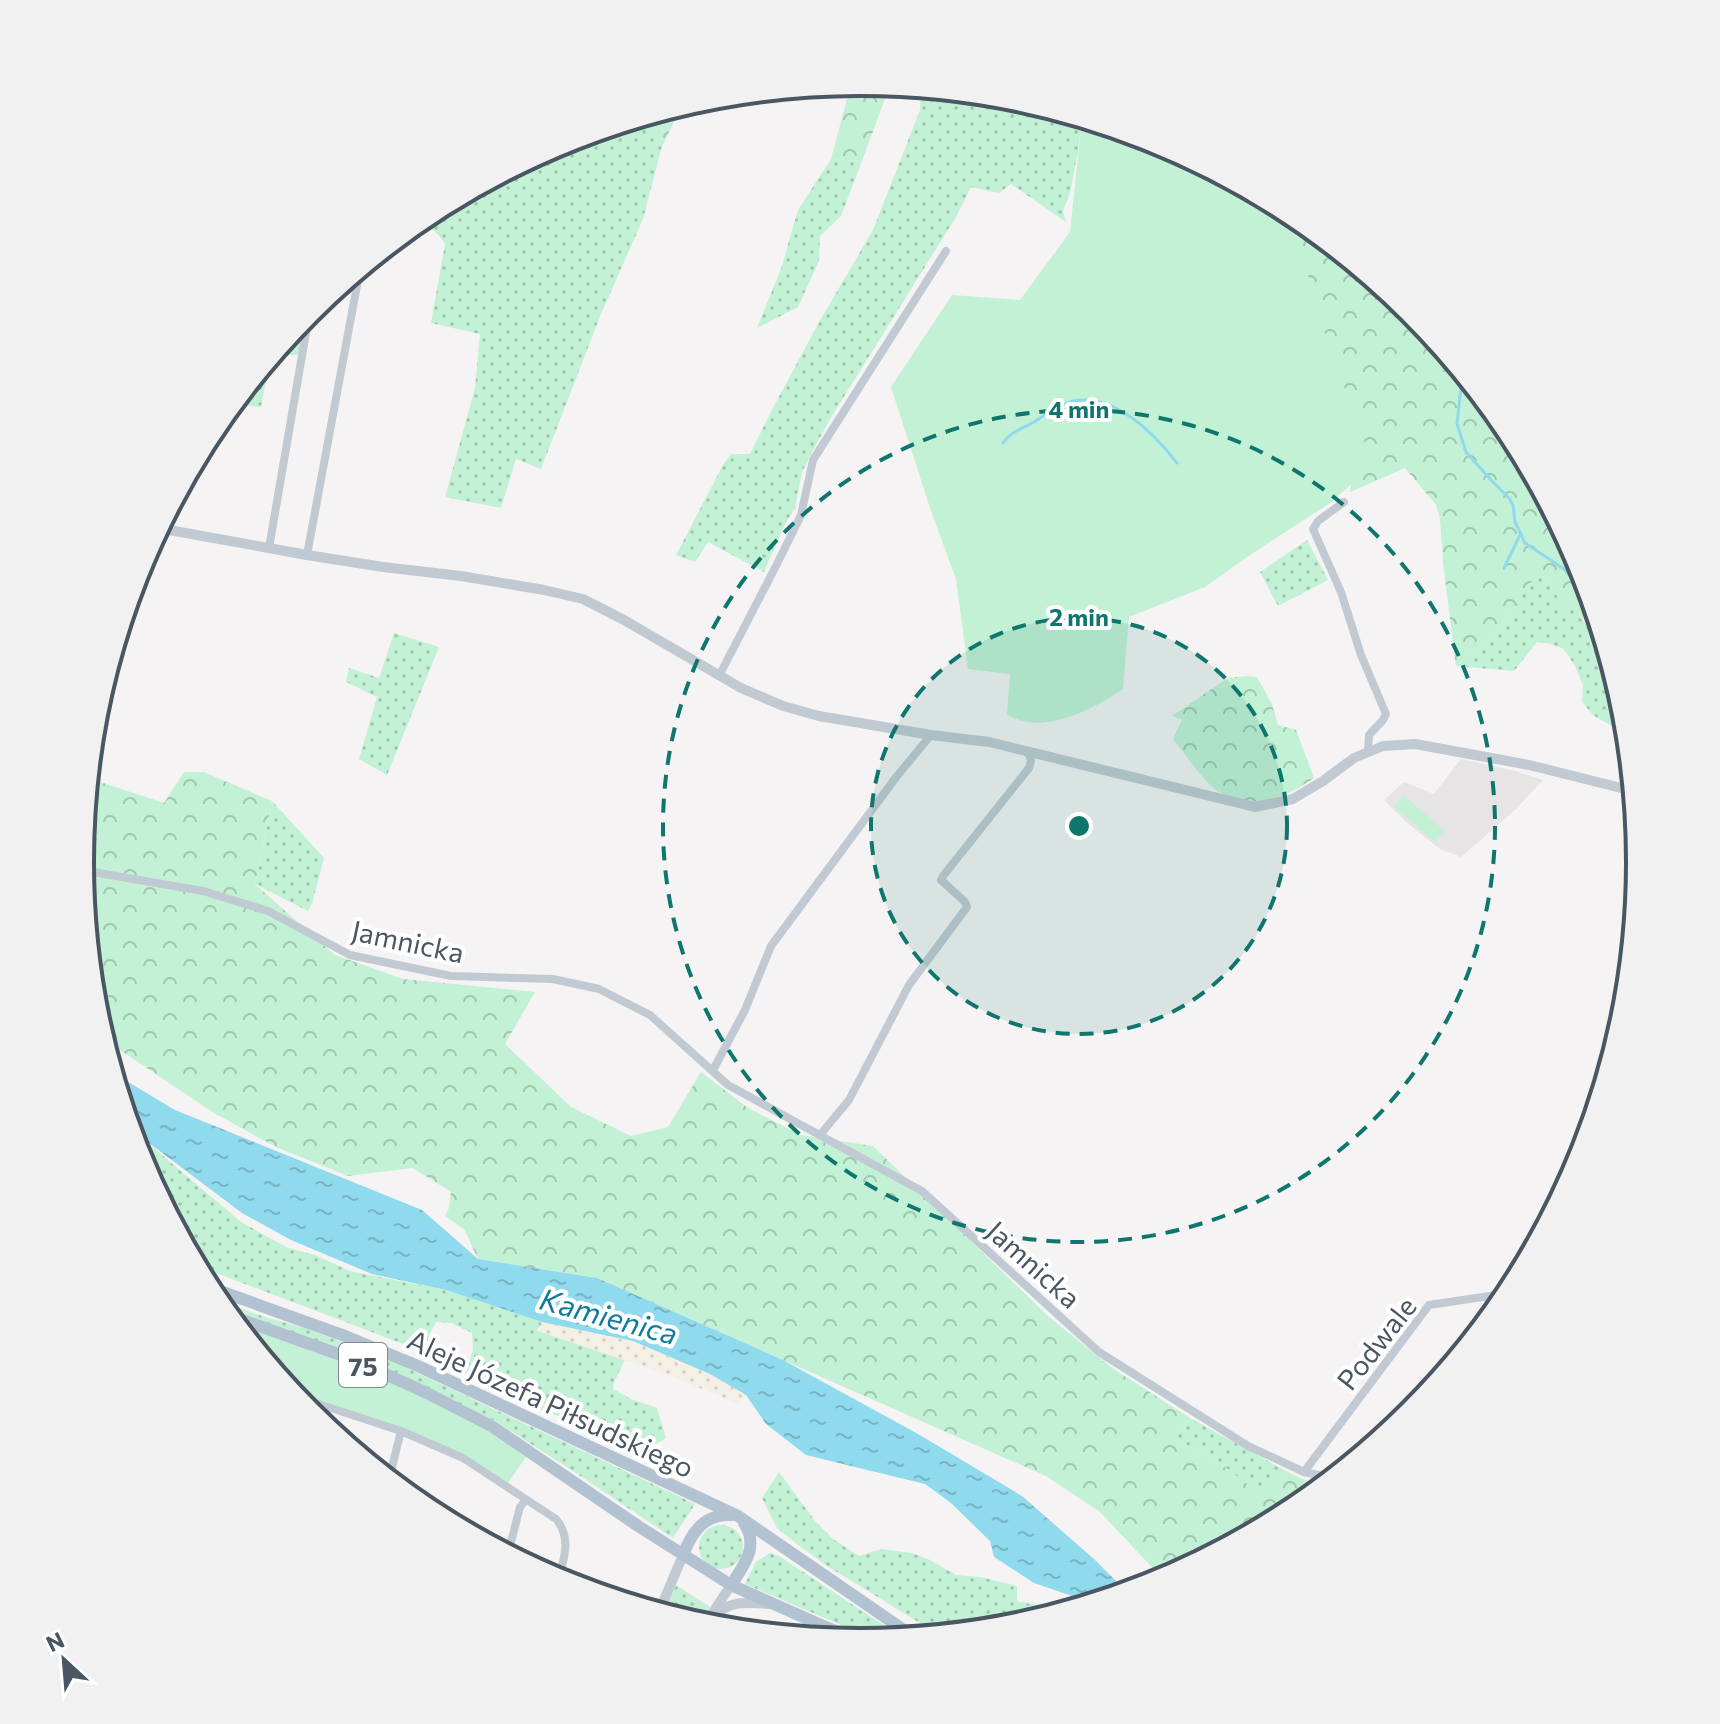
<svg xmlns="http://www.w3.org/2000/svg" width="1720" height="1724" font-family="Commissioner,sans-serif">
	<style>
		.education { fill: #e6e4e5 }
		.grass { fill: url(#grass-dots) }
		.forest { fill: url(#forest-crowns) }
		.sand { fill: url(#sand-dots) }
		.park { fill: #c3f1d5 }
		.water { fill: url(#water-ripples) }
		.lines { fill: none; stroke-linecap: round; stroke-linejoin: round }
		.stream { stroke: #90daee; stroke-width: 3 }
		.minor { stroke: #c1cad2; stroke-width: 8 }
		.tertiary { stroke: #c1cad2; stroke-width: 10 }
		.primary { stroke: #b3c2d1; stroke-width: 12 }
		.ring { fill: none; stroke: #0f766e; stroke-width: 4; stroke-dasharray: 14 10 }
		.labels { text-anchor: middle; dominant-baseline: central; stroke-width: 8; stroke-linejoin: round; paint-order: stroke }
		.shield { fill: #fff; stroke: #808990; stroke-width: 2 }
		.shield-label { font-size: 26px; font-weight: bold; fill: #4a5661 }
		.street-label { font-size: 28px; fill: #4a5661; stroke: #fff }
		.water-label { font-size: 30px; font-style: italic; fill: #0c7c9b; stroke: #fff }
		.rim { fill: none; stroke: #4a5661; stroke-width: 4 }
		.centre { fill: #0f766e; stroke: #fff; stroke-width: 4 }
		.ring-label { font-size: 24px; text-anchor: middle; font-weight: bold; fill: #0f766e; stroke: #fff; stroke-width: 8; stroke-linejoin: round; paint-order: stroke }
	</style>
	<defs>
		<pattern id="grass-dots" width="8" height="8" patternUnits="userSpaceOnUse" patternTransform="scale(2)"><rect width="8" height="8" fill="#c3f1d5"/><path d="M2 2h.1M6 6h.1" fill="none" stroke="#a0c6b0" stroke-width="1.8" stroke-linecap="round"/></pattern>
		<pattern id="forest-crowns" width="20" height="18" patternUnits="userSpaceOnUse" patternTransform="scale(2)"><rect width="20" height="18" fill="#c3f1d5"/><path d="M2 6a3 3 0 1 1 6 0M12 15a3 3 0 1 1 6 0" fill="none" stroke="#a0c6b0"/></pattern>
		<pattern id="sand-dots" width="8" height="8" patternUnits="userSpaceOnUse" patternTransform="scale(2)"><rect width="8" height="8" fill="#f5f0e5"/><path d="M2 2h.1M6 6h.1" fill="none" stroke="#d4d0c7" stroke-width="1.8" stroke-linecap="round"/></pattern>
		<pattern id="water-ripples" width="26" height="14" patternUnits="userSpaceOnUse" patternTransform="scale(2)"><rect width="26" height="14" fill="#90daee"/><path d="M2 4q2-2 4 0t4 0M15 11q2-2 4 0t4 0" fill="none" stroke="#78b4c4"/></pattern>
	</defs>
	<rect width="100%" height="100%" fill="#f5f3f3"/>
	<polygon class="education" points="1461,759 1511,770 1543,780 1515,810 1461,857 1440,849 1406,822 1384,800 1404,782 1434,794"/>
	<g class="grass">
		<polygon points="921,88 1013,97 1082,118 1078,151 1070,193 1063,211 1066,222 1011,184 999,193 971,187 956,217 830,419 809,458 802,472 795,508 785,524 764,572 708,542 695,562 676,555 723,465 731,454 750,454 774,406 818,324 873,230 920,110"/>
		<polygon points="682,105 662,146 643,219 601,314 541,469 516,459 501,508 445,497 475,388 480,334 431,323 445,244 437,233 418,221 427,213 562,141"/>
		<polygon points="831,159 862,161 841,216 820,236 819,261 798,307 757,328 781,269 798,210"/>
		<polygon points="304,315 298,355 274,353"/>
		<polygon points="271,356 261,407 238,405 239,395"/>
		<polygon points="1307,540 1328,580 1278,606 1260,572"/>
		<path d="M1542 577 1548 581 1558 597 1575 610 1594 635 1607 678 1619 690 1625 710 1627 734 1594 716 1582 702 1583 685 1575 666 1564 649 1550 644 1537 642 1514 671 1456 666 1490 637 1520 601C1523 588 1530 581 1542 577Z"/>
		<polygon points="394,633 439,647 387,775 359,759 377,697 346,682 349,668 379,678"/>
		<polygon points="272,801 324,858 312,904 308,911 255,884"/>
		<polygon points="130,1128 241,1222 288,1248 315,1255 350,1271 446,1290 542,1322 538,1331 625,1360 614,1382 613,1389 631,1399 657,1408 666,1438 639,1454 592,1429 485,1388 466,1373 473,1350 472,1333 451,1323 436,1322 429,1335 437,1352 435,1356 195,1265 139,1160"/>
		<polygon points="215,1299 268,1318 299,1326 390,1360 695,1504 673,1538 573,1471 495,1421 407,1378 325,1345 220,1306"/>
		<polygon points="1190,1418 1286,1471 1258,1493 1217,1461 1175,1439"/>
		<polygon points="779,1472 815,1521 833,1539 859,1556 881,1549 912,1553 930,1560 956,1575 980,1577 1017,1586 1017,1601 1040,1606 1072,1596 1082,1606 1012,1627 938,1634 827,1566 798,1545 777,1528 762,1498"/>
		<circle cx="721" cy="1547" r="22"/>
		<polygon points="770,1553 779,1556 903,1638 876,1640 745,1584 756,1562"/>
		<polygon points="676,1585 710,1607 698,1624 663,1614"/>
	</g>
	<g class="forest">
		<polygon points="860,82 890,85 862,161 831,159 850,88 843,84"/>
		<polygon points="682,105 662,146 653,114"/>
		<path d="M1294 214 1412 311 1509 429 1581 564 1619 690C1614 685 1608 681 1606 675 1595 650 1595 615 1563 606L1548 581 1542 577C1530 581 1523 587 1520 601L1490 637 1456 666 1443 563 1440 519 1436 505 1405 468 1350 492 1356 458 1321 368Z"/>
		<path d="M1248 676 1257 677 1272 704 1278 725 1296 730 1314 778C1288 797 1249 812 1219 792 1201 779 1187 756 1173 739L1182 720 1172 716 1228 678Z"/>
		<polygon points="109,700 91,779 164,803 184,772 204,772 272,801 255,884 335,955 403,979 535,992 505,1044 571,1107 631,1136 668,1127 701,1072 748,1108 801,1135 873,1146 1049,1317 1112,1368 1190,1418 1175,1439 1217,1461 1258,1492 1286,1471 1321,1488 1293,1511 1164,1580 1100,1512 1046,1476 597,1278 478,1259 464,1229 445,1216 449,1208 451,1192 413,1168 348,1176 278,1148 214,1113 102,1038 95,1014 80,862 95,710"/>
		<polygon points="723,1616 765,1633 713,1627"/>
	</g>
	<polygon class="sand" points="542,1322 633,1341 710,1374 746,1395 739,1404 673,1377 537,1330"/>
	<g class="park">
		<path d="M1082 118 1159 142 1295 215 1315 307 1373 465 1330 503 1247 557 1205 587 1129 617 1123 689C1094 709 1041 737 1007 714L1010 674 968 669 956 579 931 511 891 387 952 295 1020 300 1070 232Z"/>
		<polygon points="1403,795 1445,831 1435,842 1394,807"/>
		<polygon points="227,1314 395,1379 530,1451 506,1486 463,1458 294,1397"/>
	</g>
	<polygon class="water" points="113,1073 175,1110 422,1210 478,1259 597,1278 783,1360 918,1434 1022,1496 1095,1560 1127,1592 1082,1606 1072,1596 1034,1583 994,1557 990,1541 951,1503 925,1484 806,1455 766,1424 746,1395 710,1374 633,1341 542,1322 446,1290 372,1274 291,1240 242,1213 129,1128"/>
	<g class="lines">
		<g class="stream">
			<polyline points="1457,366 1461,387 1457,424 1466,452 1491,480 1509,498 1513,505 1515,522 1525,543 1564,569 1577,584 1586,599 1593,624 1605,645"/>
			<path d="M1003 443C1011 431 1022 429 1034 422 1047 414 1058 404 1073 401 1114 393 1154 433 1177 463"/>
			<polyline points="1504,568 1521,533"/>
		</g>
		<g class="minor">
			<polyline points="1344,502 1318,521 1313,529 1341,592 1361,655 1386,714 1383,720 1369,735 1368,752"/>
			<polyline points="269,548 310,309"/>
			<polyline points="307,555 360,269"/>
			<polyline points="719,676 777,564 801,515 813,460 946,251"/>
			<polyline points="81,870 203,891 268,911 350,955 451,976 553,979 599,989 650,1015 728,1085 922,1191 1099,1352 1248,1446 1304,1472 1333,1478"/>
			<polyline points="713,1070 745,1010 771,946 897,776 931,735"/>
			<polyline points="820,1135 849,1100 909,985 967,907 965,902 941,880 943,876 1029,768 1031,761 1028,751"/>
			<path d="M294 1396 401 1431 463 1458 556 1519C572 1538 564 1559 558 1581"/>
			<polyline points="1304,1472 1429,1305 1496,1295 1512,1290"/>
			<polyline points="389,1479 401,1431"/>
			<polyline points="508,1554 520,1507 526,1500"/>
		</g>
		<g class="tertiary">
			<polyline points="158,528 307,555 383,567 461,576 544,590 583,599 624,620 741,688 783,706 819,716 931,735 989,742 1255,807 1293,799 1323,781 1354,758 1383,746 1415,744 1529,765 1633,791"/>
			<polyline points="659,1612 683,1555"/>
			<path d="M709 1619C731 1600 743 1602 770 1604"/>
			<polyline points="704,1626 731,1585"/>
		</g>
		<g class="primary">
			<polyline points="206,1286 345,1336 418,1366 738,1516 914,1637"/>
			<polyline points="228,1315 352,1359 427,1393 493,1427 638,1526 731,1585 821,1625 863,1642"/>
			<path d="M683 1555C692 1532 704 1514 731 1515"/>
			<path d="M731 1585C745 1564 759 1546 744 1523"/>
		</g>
	</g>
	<circle cx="1079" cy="826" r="208" fill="#0f766e" fill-opacity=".12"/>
	<g class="ring">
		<circle cx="1079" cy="826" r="208"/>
		<circle cx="1079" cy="826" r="416"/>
	</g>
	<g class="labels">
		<rect class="shield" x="339" y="1343" width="48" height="44" rx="6"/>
		<g class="shield-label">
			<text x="363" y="1365">75</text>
		</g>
		<g class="street-label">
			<text transform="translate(408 941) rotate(12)">Jamnicka</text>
			<text transform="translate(1034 1264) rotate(42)">Jamnicka</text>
			<text transform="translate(1376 1343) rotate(-52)">Podwale</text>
			<text transform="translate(551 1403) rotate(25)">Aleje Józefa Piłsudskiego</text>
		</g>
		<g class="water-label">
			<text transform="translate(609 1315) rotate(15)">Kamienica</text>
		</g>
	</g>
	<path d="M0 0H1720V1724H0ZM94 862a766 766 0 1 1 1532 0a766 766 0 1 1-1532 0Z" fill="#f1f1f2" fill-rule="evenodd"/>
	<path class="rim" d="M94 862a766 766 0 1 1 1532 0a766 766 0 1 1-1532 0Z"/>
	<circle cx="1079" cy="826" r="12" class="centre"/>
	<g class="ring-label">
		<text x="1079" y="418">4 min</text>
		<text x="1079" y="626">2 min</text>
	</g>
	<g transform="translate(64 1660) rotate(334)" stroke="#ffffff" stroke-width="6" paint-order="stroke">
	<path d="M0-6L14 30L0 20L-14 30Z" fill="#4a5661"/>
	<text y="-12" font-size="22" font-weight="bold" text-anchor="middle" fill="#4a5661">N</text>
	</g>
</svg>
